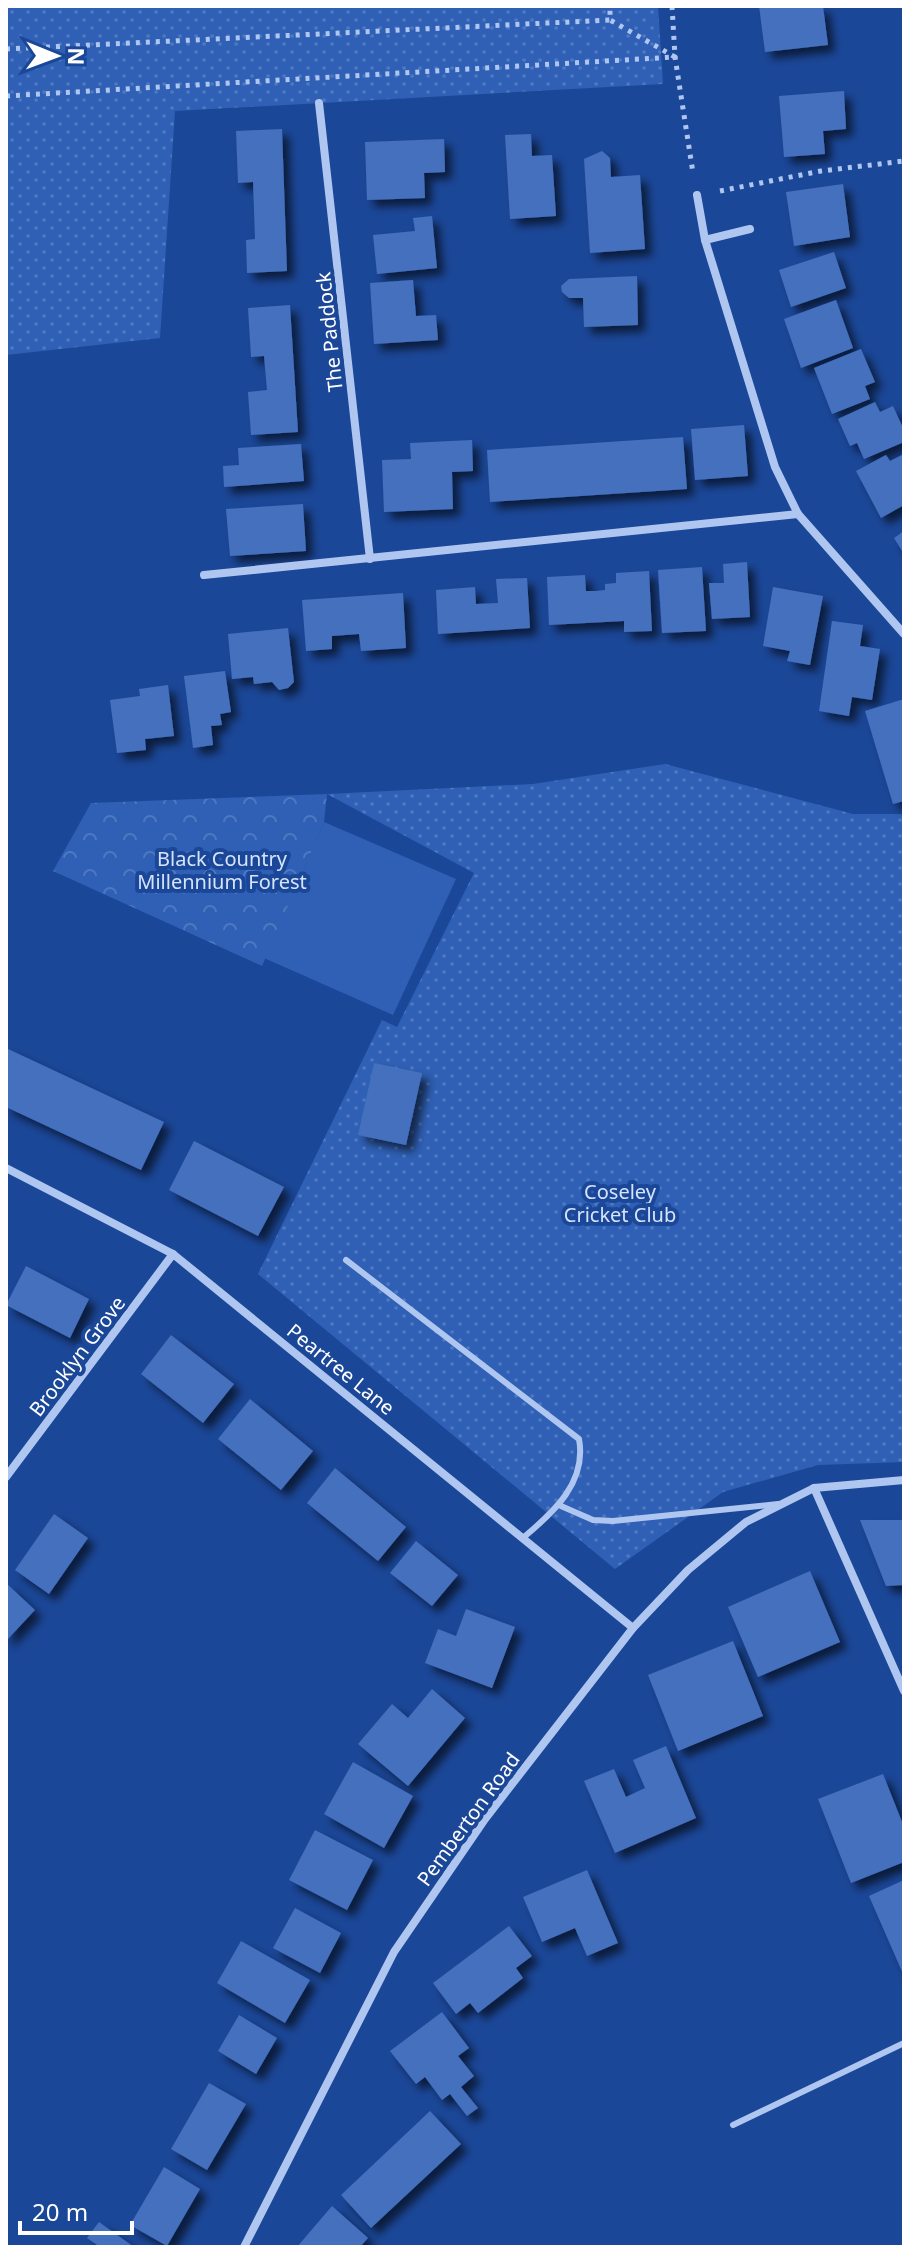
<svg xmlns="http://www.w3.org/2000/svg" width="910" height="2253" font-family="'Noto Sans',sans-serif">
	<style>
		.green { fill: #2f60b5 }
		.forest { fill: url(#forest-crowns) }
		.park { fill: url(#park-dots) }
		.building { fill: #4470be; filter: url(#shadow) }
		.lines { fill: none; stroke-linecap: round; stroke-linejoin: round }
		.path { stroke: #afc7f0; stroke-width: 5; stroke-dasharray: 4 6; stroke-linecap: butt }
		.lane { stroke: #afc7f0; stroke-width: 6 }
		.street { stroke: #afc7f0; stroke-width: 8 }
		.labels { text-anchor: middle; dominant-baseline: central; stroke-width: 8; stroke-linejoin: round; paint-order: stroke }
		.street-label { font-size: 20px; fill: #fff; stroke: #1b4798 }
		.park-label { font-size: 20px; fill: #d6e4fb; stroke: #1b4798 }
	</style>
	<defs>
		<pattern id="forest-crowns" width="20" height="18" patternUnits="userSpaceOnUse" patternTransform="scale(2)"><rect width="20" height="18" fill="#2f60b5"/><path d="M2 6a3 3 0 1 1 6 0M12 15a3 3 0 1 1 6 0" fill="none" stroke="#4e78c0"/></pattern>
		<pattern id="park-dots" width="8" height="8" patternUnits="userSpaceOnUse" patternTransform="scale(2)"><rect width="8" height="8" fill="#2f60b5"/><path d="M2 2h.1M6 6h.1" fill="none" stroke="#4e78c0" stroke-width="1.8" stroke-linecap="round"/></pattern>
		<filter id="shadow"><feDropShadow dx="7" dy="7" stdDeviation="4" flood-color="#0009"/></filter>
	</defs>
	<rect width="100%" height="100%" fill="#1b4798"/>
	<polygon class="green" points="324,822 456,879 393,1015 264,958"/>
	<polygon class="forest" points="327,794 324,822 262,966 53,871 91,803"/>
	<g class="park">
		<polygon points="6,6 658,6 663,84 175,111 160,338 6,355"/>
		<polygon points="665,764 853,814 904,814 904,1462 818,1465 723,1492 615,1569 258,1274 382,1020 397,1027 474,873 327,794 533,784"/>
	</g>
	<g class="building">
		<polygon points="759,6 823,6 828,45 765,52"/>
		<polygon points="844,91 846,129 823,131 825,154 784,157 779,96"/>
		<polygon points="282,129 287,271 247,273 246,240 255,239 253,182 238,183 236,131"/>
		<polygon points="531,134 532,156 552,155 556,216 510,219 505,135"/>
		<polygon points="444,139 445,172 424,173 425,198 367,200 365,142"/>
		<polygon points="602,151 610,158 611,177 640,175 645,249 590,253 584,159"/>
		<polygon points="843,184 850,237 794,246 786,192"/>
		<polygon points="432,216 437,268 377,274 373,235 415,231 413,218"/>
		<polygon points="834,252 846,288 791,307 779,270"/>
		<polygon points="637,276 638,325 584,327 583,298 569,298 562,292 561,286 569,279"/>
		<polygon points="413,280 416,316 436,315 438,340 374,344 370,283"/>
		<polygon points="836,300 853,348 801,368 784,319"/>
		<polygon points="290,305 298,432 251,435 248,392 267,390 264,356 251,357 248,308"/>
		<polygon points="861,349 875,382 865,386 870,399 832,414 814,368"/>
		<polygon points="875,402 880,412 893,406 904,430 904,442 864,459 857,443 850,446 838,419"/>
		<polygon points="744,425 748,476 695,480 691,429"/>
		<polygon points="683,437 687,489 490,502 487,450"/>
		<polygon points="472,440 473,471 452,472 453,509 384,512 382,460 411,459 410,443"/>
		<polygon points="301,444 304,481 224,487 223,466 239,465 238,448"/>
		<polygon points="904,454 904,505 881,518 856,471 886,455 890,461"/>
		<polygon points="303,504 306,551 230,556 226,509"/>
		<polygon points="904,531 904,554 894,538"/>
		<polygon points="747,562 750,617 712,619 709,583 724,583 723,564"/>
		<polygon points="702,567 706,631 662,633 658,570"/>
		<polygon points="649,571 652,631 624,632 624,621 549,625 547,577 585,575 586,591 596,591 605,590 605,584 616,583 616,573"/>
		<polygon points="527,578 530,628 438,634 436,590 475,587 476,604 498,603 496,579"/>
		<polygon points="773,587 823,596 810,665 787,661 790,651 763,646"/>
		<polygon points="403,593 406,648 361,651 359,634 332,636 332,649 306,651 302,600"/>
		<polygon points="832,621 863,625 860,646 880,649 872,700 852,697 849,716 819,711"/>
		<polygon points="288,628 294,682 288,688 279,690 272,682 254,684 253,677 232,679 228,634"/>
		<polygon points="225,671 231,712 220,714 222,725 211,726 213,745 193,748 184,676"/>
		<polygon points="168,685 174,736 145,739 146,750 117,753 110,700 140,696 139,689"/>
		<polygon points="904,699 904,801 893,804 865,711"/>
		<polygon points="6,1048 164,1122 141,1170 6,1107"/>
		<polygon points="374,1063 422,1073 406,1145 358,1135"/>
		<polygon points="194,1141 284,1187 258,1236 169,1190"/>
		<polygon points="26,1266 89,1299 70,1338 6,1305"/>
		<polygon points="171,1335 234,1384 203,1423 141,1374"/>
		<polygon points="250,1399 313,1451 281,1490 218,1439"/>
		<polygon points="335,1468 406,1527 378,1561 307,1503"/>
		<polygon points="54,1514 88,1538 49,1594 15,1570"/>
		<polygon points="860,1520 904,1520 904,1585 886,1586"/>
		<polygon points="416,1541 458,1575 432,1606 390,1573"/>
		<polygon points="810,1571 840,1642 758,1677 728,1607"/>
		<polygon points="6,1583 35,1610 6,1641"/>
		<polygon points="466,1609 515,1627 492,1688 425,1663 438,1629 456,1636"/>
		<polygon points="733,1641 763,1716 678,1751 648,1675"/>
		<polygon points="432,1689 465,1718 408,1786 358,1744 392,1704 408,1718"/>
		<polygon points="666,1746 696,1818 615,1853 584,1781 614,1769 626,1797 645,1788 633,1760"/>
		<polygon points="353,1762 413,1796 384,1848 324,1814"/>
		<polygon points="883,1774 904,1827 904,1862 851,1883 818,1799"/>
		<polygon points="315,1830 373,1860 347,1910 289,1880"/>
		<polygon points="587,1870 618,1943 587,1956 575,1928 542,1942 523,1897"/>
		<polygon points="904,1880 904,1976 869,1896"/>
		<polygon points="295,1908 341,1933 320,1973 273,1948"/>
		<polygon points="509,1926 532,1956 516,1968 523,1978 478,2013 470,2003 456,2014 433,1983"/>
		<polygon points="241,1941 310,1980 285,2023 217,1983"/>
		<polygon points="442,2012 469,2048 458,2056 474,2076 461,2087 478,2108 467,2116 450,2094 442,2100 425,2077 416,2084 390,2051"/>
		<polygon points="239,2015 277,2038 256,2074 218,2051"/>
		<polygon points="209,2083 246,2104 207,2170 171,2149"/>
		<polygon points="430,2111 461,2144 371,2228 341,2195"/>
		<polygon points="164,2167 200,2189 167,2246 130,2225"/>
		<polygon points="332,2206 368,2238 360,2247 297,2247"/>
		<polygon points="99,2222 134,2247 100,2247 87,2238"/>
	</g>
	<g class="lines">
		<g class="path">
			<polyline points="672,6 675,57 693,173"/>
			<polyline points="6,49 610,20 610,6"/>
			<polyline points="6,96 675,57 610,20"/>
			<polyline points="720,191 821,171 904,161"/>
		</g>
		<g class="lane">
			<path d="M346 1260 579 1439C587 1482 554 1512 524 1537"/>
			<polyline points="561,1506 593,1520 613,1521 778,1504"/>
			<polyline points="733,2125 904,2043"/>
		</g>
		<g class="street">
			<polyline points="319,103 370,559"/>
			<polyline points="697,195 705,240 775,467 798,514 904,634"/>
			<polyline points="705,240 750,229"/>
			<polyline points="204,575 798,514"/>
			<polyline points="6,1168 173,1254 633,1628"/>
			<polyline points="6,1477 173,1254"/>
			<polyline points="814,1488 904,1691"/>
			<polyline points="244,2247 394,1952 485,1819 633,1628 688,1570 746,1522 814,1488 904,1480"/>
		</g>
	</g>
	<g class="labels">
		<g class="street-label">
			<text transform="translate(329 332) rotate(-96)">The Paddock</text>
			<text transform="translate(77 1356) rotate(-53)">Brooklyn Grove</text>
			<text transform="translate(341 1369) rotate(39)">Peartree Lane</text>
			<text transform="translate(468 1819) rotate(-54)">Pemberton Road</text>
		</g>
		<g class="park-label">
			<text x="222" y="858">Black Country<tspan x="222" dy="23">Millennium Forest</tspan></text>
			<text x="620" y="1191">Coseley<tspan x="620" dy="23">Cricket Club</tspan></text>
		</g>
	</g>
	<rect width="910" height="2253" fill="none" stroke="#ffffff" stroke-width="16"/>
	<g transform="translate(56 56) rotate(91)" stroke="#1b4798" stroke-width="6" paint-order="stroke">
	<path d="M0-6L14 30L0 20L-14 30Z" fill="#ffffff"/>
	<text y="-12" font-size="22" font-weight="bold" text-anchor="middle" fill="#ffffff">N</text>
	</g>
	<path d="M20 2221v12h112v-12" fill="none" stroke="#ffffff" stroke-width="4"/>
	<text x="32" y="2221" font-size="24" fill="#ffffff" stroke="#1b4798" stroke-width="6" paint-order="stroke">20 m</text>
</svg>
